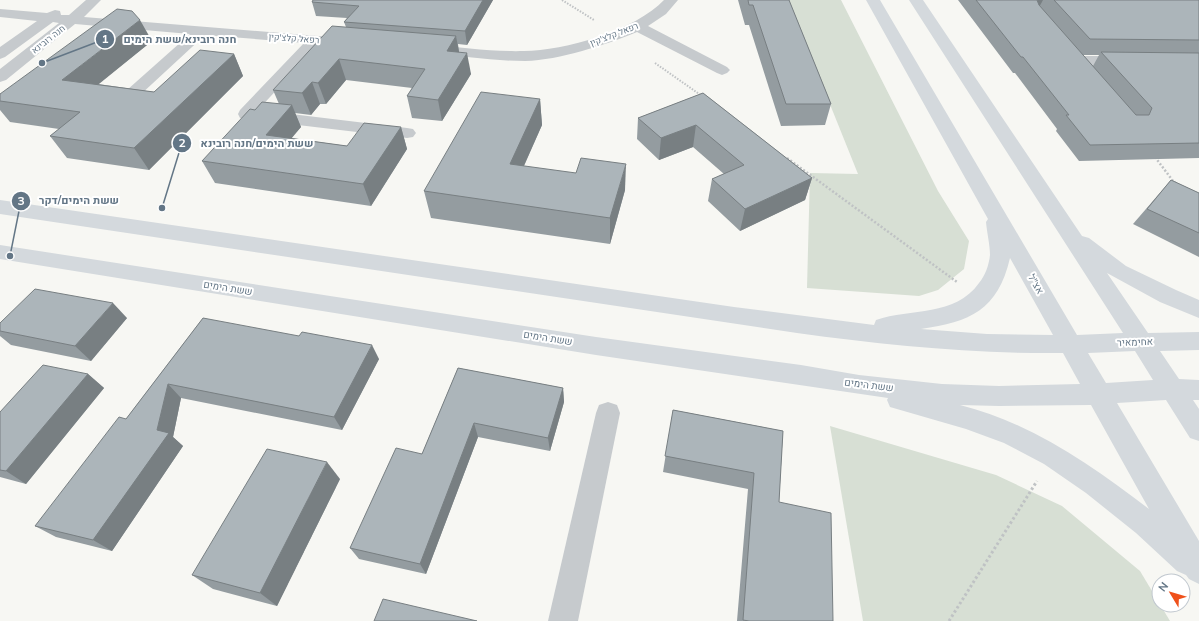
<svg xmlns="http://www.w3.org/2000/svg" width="1199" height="621" font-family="Mulish,Heebo,sans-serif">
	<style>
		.green { fill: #d7dfd4 }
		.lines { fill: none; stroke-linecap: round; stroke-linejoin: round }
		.path-far2 { stroke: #bfc2c4; stroke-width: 2; stroke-dasharray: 1.5 1.5; stroke-linecap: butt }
		.path-far1 { stroke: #bfc2c4; stroke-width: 2.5; stroke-dasharray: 2 2; stroke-linecap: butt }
		.path { stroke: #bfc2c4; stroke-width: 3; stroke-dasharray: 2.5 2.5; stroke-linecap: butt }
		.minor { fill: #c6cacd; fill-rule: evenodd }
		.major { fill: #d4d9dd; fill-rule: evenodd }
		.wall { fill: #949ca0; fill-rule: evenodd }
		.shaded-wall { fill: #787f82 }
		.building { fill: #acb5ba; stroke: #787f82 }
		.labels { text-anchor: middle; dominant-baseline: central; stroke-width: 4; stroke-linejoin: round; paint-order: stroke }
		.far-street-label { font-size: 9px; fill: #637686; stroke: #fff }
		.street-label { font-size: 10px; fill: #637686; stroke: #fff }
		.leader { fill: none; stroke: #637686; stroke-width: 1.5 }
		.callout-dot { fill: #637686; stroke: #fff; stroke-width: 1.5 }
		.mark-label { font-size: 12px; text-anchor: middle; font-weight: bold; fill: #fff }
		.callout-label { font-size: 11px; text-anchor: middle; font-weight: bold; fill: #637686; stroke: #fff; stroke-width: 4; stroke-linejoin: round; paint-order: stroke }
	</style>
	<rect width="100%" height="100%" fill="#f7f7f3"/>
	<g class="green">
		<polygon points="788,0 841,0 938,191 969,241 964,269 938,290 919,296 807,288 810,173 858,174"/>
		<polygon points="830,426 996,475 1062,506 1140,571 1170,621 863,621"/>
	</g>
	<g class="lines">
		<g class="path-far2">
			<polyline points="562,0 594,20"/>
			<polyline points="655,63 702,96"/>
		</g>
		<g class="path-far1">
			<polyline points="1155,157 1173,181 1177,184"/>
			<polyline points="787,158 957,282"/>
		</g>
		<polyline class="path" points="949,621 1037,481"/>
		<g class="minor">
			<polygon points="86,0 101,0 84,17 355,39 357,42 355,45 350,46 319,44 258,110 407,128 413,129 416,133 413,137 407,138 240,118 238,114 240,110 304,43 205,35 139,96 133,98 127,96 125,93 127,90 190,34 75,24 6,80 0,82 0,69 59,23 53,22 5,57 0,59 0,47 37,21 0,17 0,9 47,13 55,10 60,11 61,15 69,15"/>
			<path d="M664 0H678L666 14 648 26 727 67 730 70 727 73 722 75 717 73 637 32C605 45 560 60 525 61 493 61 461 56 430 53L425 52 423 49 425 46 430 45C461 47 493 52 524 51 564 51 636 30 664 0Z"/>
			<polygon points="1075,56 1126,56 1131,58 1134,61 1131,64 1126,66 1075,66 1070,64 1067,61 1070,58"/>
			<polygon points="608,402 617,405 620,413 578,621 548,621 596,413 599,405"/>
		</g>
		<path class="major" d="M866 0H880L1077 335 1123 333 909 0H923L1082 236 1089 238 1126 266 1176 290 1199 300V318L1160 302 1107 273 1148 333 1199 332V350L1160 351 1179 379 1199 380V400H1193L1199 409V441L1190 438 1166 400 1117 403 1199 541V584L1189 579 1186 575 1177 571 1136 533 1086 493 1044 464 1004 443 966 429 890 407 887 400 888 398 596 355 0 259V245L596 337 801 365 859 375 942 384 999 386 1080 384 1063 353C974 354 885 345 797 333L0 214V200L734 307 874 325 876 320C911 308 955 317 979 283 985 276 989 265 990 255 990 245 987 233 986 222L988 219ZM1010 258 1053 335 987 334 921 329C970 322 998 310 1010 258ZM1135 351 1153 380 1106 383 1088 353ZM960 405 999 406 1091 405 1149 509C1091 465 1032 423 960 405Z"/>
	</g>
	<g class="wall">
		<polygon points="313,0 493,0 467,45 458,44 459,52 471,74 442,121 412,118 407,96 412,88 346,80 326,104 320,104 311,115 295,113 301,127 291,138 347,146 401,127 407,149 371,206 215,183 202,161 255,110 279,104 273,90 346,27 344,22 347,18 316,16 312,2"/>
		<polygon points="738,0 789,0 831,104 825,125 781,126 749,25 745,25"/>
		<path d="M958 0H1199V158L1079 161 1056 131 1057 129 1015 73H1013ZM1083 55H1099L1093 66Z"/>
		<polygon points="152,41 98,84 154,92 234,54 243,76 149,170 67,158 50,136 59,129 10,122 0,110 0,94"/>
		<polygon points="703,93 812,178 805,200 740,231 708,201 712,179 724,174 693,147 659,160 637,139 638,118"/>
		<polygon points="540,99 542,125 524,166 625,190 610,244 431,218 424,191"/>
		<polygon points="1171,180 1199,193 1199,257 1133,224"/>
		<polygon points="127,318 91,361 11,345 0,336 0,323"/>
		<polygon points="203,318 379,359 342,430 181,398 173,437 183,446 112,551 56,537 35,526 126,419"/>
		<polygon points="458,368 563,388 564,402 550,451 478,437 426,574 359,559 350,548 422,454"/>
		<polygon points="88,374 104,388 26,484 0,477 0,412"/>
		<polygon points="673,410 783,431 779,502 833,621 737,621 748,489 663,472"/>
		<polygon points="340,479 277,606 213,589 192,575"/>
	</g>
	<g class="shaded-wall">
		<polygon points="483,0 493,0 467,45 465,31"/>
		<polygon points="1037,0 1043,0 1037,11"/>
		<polygon points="140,20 152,41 78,101 62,80"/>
		<polygon points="456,36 460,57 447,51"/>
		<polygon points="467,53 471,74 442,121 438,100"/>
		<polygon points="234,54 243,76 149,170 134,148"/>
		<polygon points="339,59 346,80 326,104 318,83"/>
		<polygon points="312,82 320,104 311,115 302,93"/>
		<polygon points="540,99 542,125 513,190 510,164"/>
		<polygon points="292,105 301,127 276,157 266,135"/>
		<polygon points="696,125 693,147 659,160 661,138"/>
		<polygon points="401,127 407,149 371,206 363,184"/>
		<polygon points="626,164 625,190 610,244 610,218"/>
		<polygon points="812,178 805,200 740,231 745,209"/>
		<polygon points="113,303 127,318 91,361 75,346"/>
		<polygon points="372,345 379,359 342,430 334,417"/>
		<polygon points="88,374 104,388 26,484 6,471"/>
		<polygon points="168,384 181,398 173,437 183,446 112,551 93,540 157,430"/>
		<polygon points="563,388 564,402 550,451 548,438"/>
		<polygon points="474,423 478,437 426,574 420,564"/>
		<polygon points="327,462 340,479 277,606 260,593"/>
	</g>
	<g class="building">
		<polygon points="313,0 483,0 465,31 344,22 359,6 312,2"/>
		<polygon points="748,0 789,0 831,104 786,104 753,5 749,5"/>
		<polygon points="976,0 1037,0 1039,5 1136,115 1149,115 1152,108 1101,52 1199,53 1199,143 1090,145 1066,115 1069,115 1023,57 1021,57"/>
		<polygon points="1054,0 1199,0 1199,40 1090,39"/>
		<polygon points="117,9 132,11 140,20 62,80 154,92 200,50 234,54 134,148 50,136 80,112 0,101 0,94"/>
		<polygon points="332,26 456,36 447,51 467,53 438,100 407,96 425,69 339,59 318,83 312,82 302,93 273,90"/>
		<polygon points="481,92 540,99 510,164 576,173 581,158 626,164 610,218 424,191"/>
		<polygon points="703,93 812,178 745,209 712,179 744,165 696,125 661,138 638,118"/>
		<polygon points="262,102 292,105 266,135 347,146 364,123 401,127 363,184 202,161 250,109 255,110"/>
		<polygon points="1171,180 1199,193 1199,233 1147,209"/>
		<polygon points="35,289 113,303 75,346 0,331 0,323"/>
		<polygon points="203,318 299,336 302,332 372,345 334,417 168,384 157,430 169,433 93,540 35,526 119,417 126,419"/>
		<polygon points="43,365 88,374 6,471 0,470 0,412"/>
		<polygon points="458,368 563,388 548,438 474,423 420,564 350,548 396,448 422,454"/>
		<polygon points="673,410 783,431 779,502 831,513 833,621 749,621 743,620 754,473 665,456"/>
		<polygon points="267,449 327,462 260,593 192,575"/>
		<polygon points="383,599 477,621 374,621"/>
	</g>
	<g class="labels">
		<g class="far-street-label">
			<text transform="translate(614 34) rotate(-21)">רפאל קלצ'קין</text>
			<text transform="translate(294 38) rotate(4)">רפאל קלצ'קין</text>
			<text transform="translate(48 39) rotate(-38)">חנה רובינא</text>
		</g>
		<g class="street-label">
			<text transform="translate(1036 284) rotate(60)">אצ"ל</text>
			<text transform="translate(228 288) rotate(9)">ששת הימים</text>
			<text transform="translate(548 338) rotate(9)">ששת הימים</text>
			<text transform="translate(1135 342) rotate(-2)">אחימאיר</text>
			<text transform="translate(869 385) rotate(7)">ששת הימים</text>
		</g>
	</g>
	<path class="leader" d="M42 63L105 39M162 208L182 143M10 256L21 201"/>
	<g class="callout-dot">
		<circle cx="42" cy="63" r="4"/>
		<circle cx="162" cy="208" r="4"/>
		<circle cx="10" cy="256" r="4"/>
		<circle cx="105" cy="39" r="10"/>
		<circle cx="182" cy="143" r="10"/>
		<circle cx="21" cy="201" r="10"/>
	</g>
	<g class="mark-label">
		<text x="105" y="43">1</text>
		<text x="182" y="147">2</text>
		<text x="21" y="205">3</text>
	</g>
	<g class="callout-label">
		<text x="180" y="43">חנה רובינא/ששת הימים</text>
		<text x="257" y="147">ששת הימים/חנה רובינא</text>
		<text x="79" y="204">ששת הימים/דקר</text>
	</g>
	<g transform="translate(1171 593) rotate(308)"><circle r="19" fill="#ffffff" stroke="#c1c8cf"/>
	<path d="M0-3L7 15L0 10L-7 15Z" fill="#ef511b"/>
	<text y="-6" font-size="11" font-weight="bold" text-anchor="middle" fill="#637686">N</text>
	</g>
</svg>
